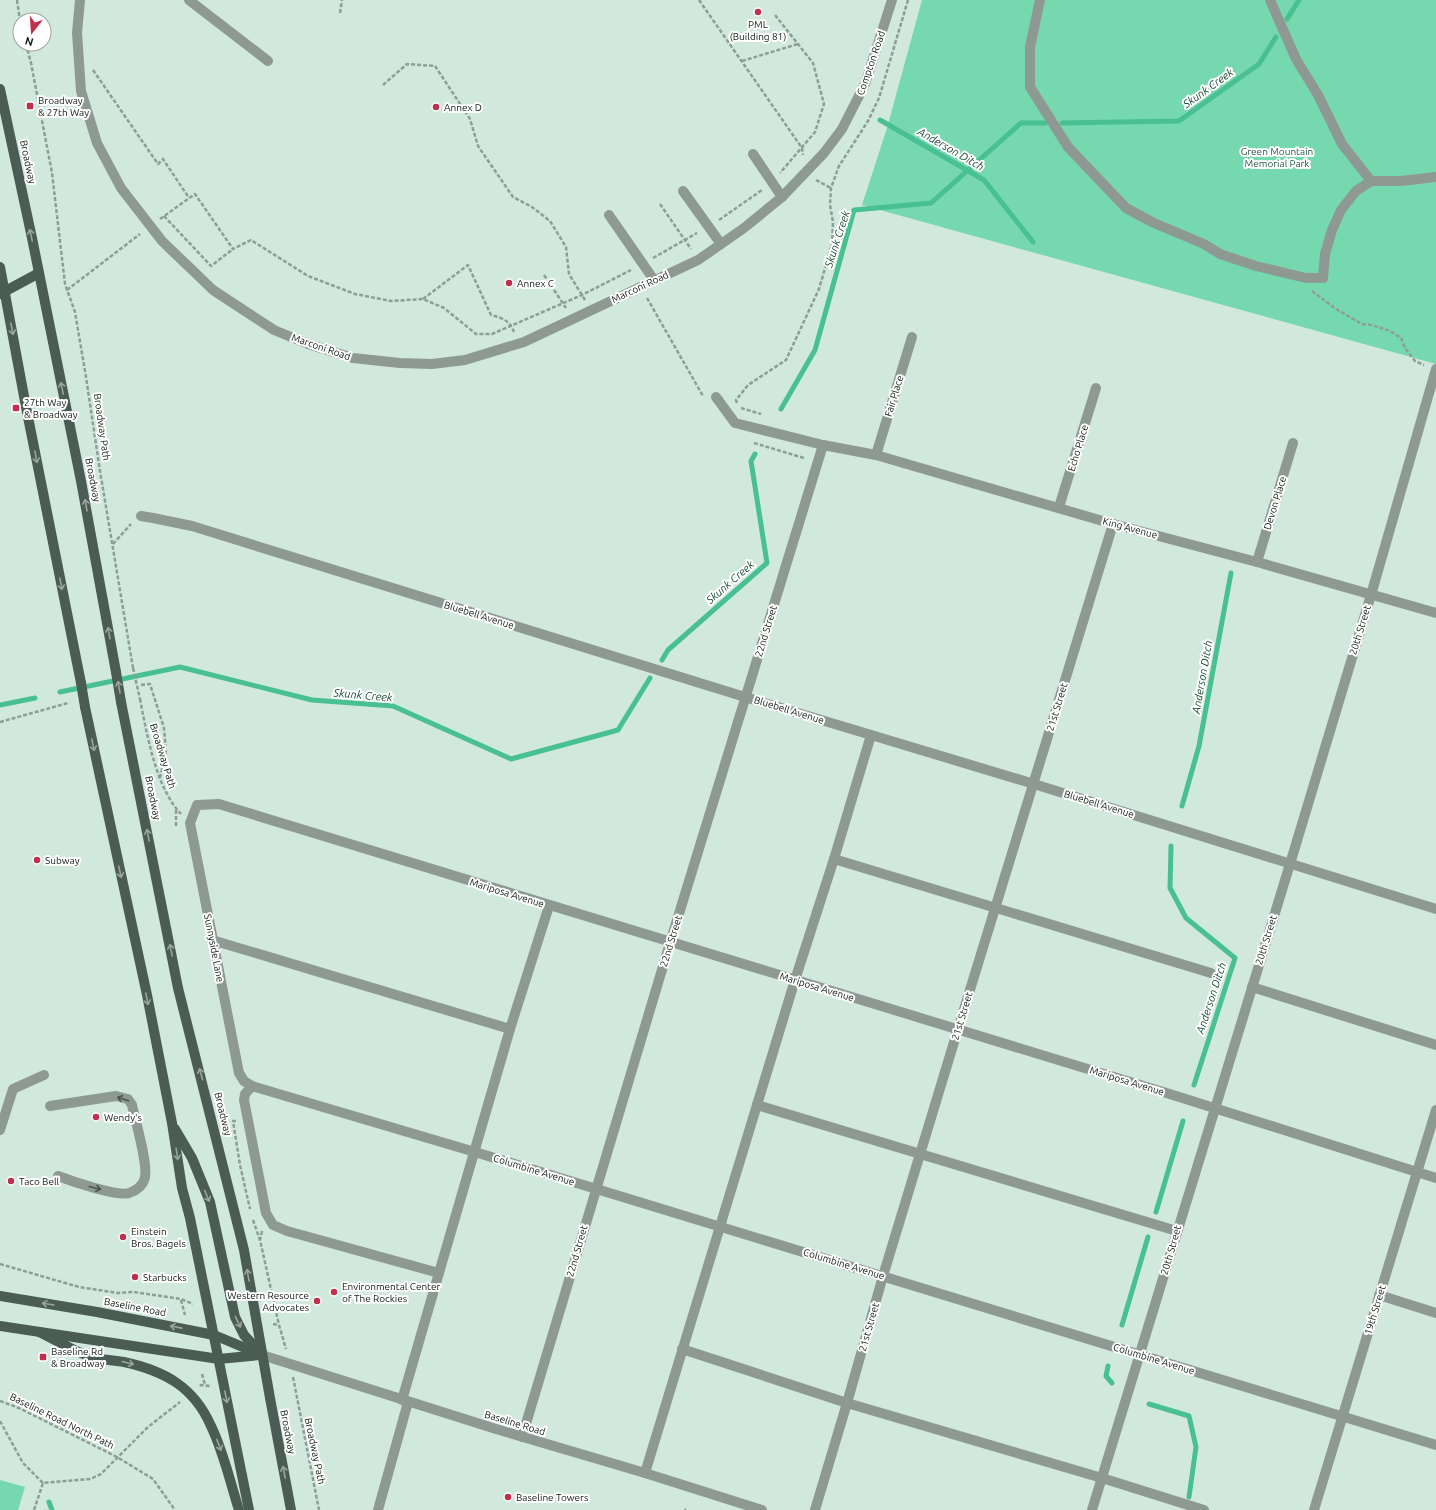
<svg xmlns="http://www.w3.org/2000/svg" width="1436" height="1510" font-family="Ubuntu,sans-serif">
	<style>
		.green { fill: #76d8ae }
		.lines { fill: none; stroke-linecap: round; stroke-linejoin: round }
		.stream { stroke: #49c092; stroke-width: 5 }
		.path { stroke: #8c9e95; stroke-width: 2.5; stroke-dasharray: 4 2; stroke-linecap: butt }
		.minor { stroke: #8f9994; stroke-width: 10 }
		.major { stroke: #4a5c53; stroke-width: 10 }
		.path-bridge { stroke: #8c9e95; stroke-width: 2.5; stroke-dasharray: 4 2; stroke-linecap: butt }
		.major-bridge { stroke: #4a5c53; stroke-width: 10 }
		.oneway { stroke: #9ba5a0 }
		.oneway2 { stroke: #4a534f }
		.poi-dot { fill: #c02f4d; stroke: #fff; stroke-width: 1.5 }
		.labels { text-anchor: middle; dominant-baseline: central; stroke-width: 4; stroke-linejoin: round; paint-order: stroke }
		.poi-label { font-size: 10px; fill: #111a16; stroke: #fff; text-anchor: start }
		.street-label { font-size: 10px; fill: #111a16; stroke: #fff }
		.park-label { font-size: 10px; fill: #285844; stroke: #fff }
		.water-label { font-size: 11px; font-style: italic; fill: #174936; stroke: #fff }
	</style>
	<rect width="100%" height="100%" fill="#d1e9dd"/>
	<g class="green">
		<polygon points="922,0 1436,0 1436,364 862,205 887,128"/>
		<polygon points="0,1480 25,1487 18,1510 0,1510"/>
	</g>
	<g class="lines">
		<g class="stream">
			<polyline points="1287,19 1299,0"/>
			<polyline points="880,120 984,180 1033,242"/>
			<polyline points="1062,123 1179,121 1259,64 1276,37"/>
			<polyline points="781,409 815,350 854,210 931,203 1021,123 1045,123"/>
			<polyline points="662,660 668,650 767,563 751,461 755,454"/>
			<polyline points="60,692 180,667 312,700 393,706 511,759 618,730 650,678"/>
			<polyline points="0,705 35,698"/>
			<polyline points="1182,806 1199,746 1231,573"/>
			<polyline points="1171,846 1170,888 1186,918 1235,958 1194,1085"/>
			<polyline points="1156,1212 1183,1121"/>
			<polyline points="1122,1325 1148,1237"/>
			<polyline points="1108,1366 1106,1376 1112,1383"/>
			<polyline points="1149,1404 1189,1416 1196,1447 1189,1497"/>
			<polyline points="49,1502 52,1510"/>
		</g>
		<g class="path">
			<polyline points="17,0 20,21"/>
			<polyline points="699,0 802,148 803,155"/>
			<polyline points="340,13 342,0"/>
			<polyline points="775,15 813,63 824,104 815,132 780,173"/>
			<polyline points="26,44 31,63 52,173 65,284 75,312 86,377 100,471 133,668"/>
			<polyline points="742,61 798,44"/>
			<polyline points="93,70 158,164 163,159 189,198"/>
			<polyline points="383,85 407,64 435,66 470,119 478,146 513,197 532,207 550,221 566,247 569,274 585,300"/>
			<polyline points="816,180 831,188"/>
			<polyline points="660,204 691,249"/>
			<polyline points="164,216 211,266 233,249"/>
			<polyline points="160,219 195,194 233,249 251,240 308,276 355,294 391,301 423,299 444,308 476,334 492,334 582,295 631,270"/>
			<polyline points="719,220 762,190"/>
			<polyline points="653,258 697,233"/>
			<polyline points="544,275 566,308"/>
			<polyline points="67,290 140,234"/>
			<polyline points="1312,291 1336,309 1362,324 1372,325 1390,331 1401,338 1405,348 1415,361 1424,365"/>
			<polyline points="647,298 703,396"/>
			<path d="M423 299 468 265 491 315C503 318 510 321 514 332"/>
			<polyline points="737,403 736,400 748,385 786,360 819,289 832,244 833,222 830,205 831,188 839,166 868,121 879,98 908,0"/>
			<polyline points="741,408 761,414"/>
			<polyline points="754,443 804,458"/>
			<polyline points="113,544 131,524"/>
			<polyline points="141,685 150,684 164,728 166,751 160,778"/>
			<path d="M140 699C147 735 156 788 181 814"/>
			<polyline points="0,722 68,703"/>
			<polyline points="176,826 176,809"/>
			<polyline points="236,1121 233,1121 240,1165 250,1209"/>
			<polyline points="253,1220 260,1240"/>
			<polyline points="262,1231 260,1240 279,1325 286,1349"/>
			<polyline points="0,1264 79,1287 118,1293 134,1292 181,1299 193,1304"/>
			<polyline points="181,1300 185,1315"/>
			<polyline points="273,1324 279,1325"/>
			<polyline points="202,1374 205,1385"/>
			<polyline points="293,1377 319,1510"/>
			<polyline points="200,1386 201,1385 210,1386"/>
			<polyline points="0,1401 19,1408 117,1457 153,1479 175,1510"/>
			<polyline points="0,1421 23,1463 43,1483"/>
			<polyline points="34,1510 43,1483 90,1479 101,1474 148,1427 180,1402"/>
			<polyline points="685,1510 686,1509"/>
		</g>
		<g class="minor">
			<polyline points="80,0 77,33 81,91 97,143 121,188 162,241 213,290 274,330 308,344 353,358 400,363 432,364 465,360 524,342 698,260 744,228 782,197 824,153 842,129 865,84 892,0"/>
			<polyline points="189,0 268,61"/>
			<polyline points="1040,0 1030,47 1030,87 1068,147 1126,208 1154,223 1204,244 1220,254 1256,266 1306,278 1323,278 1325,254 1332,230 1341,210 1356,191 1371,181 1401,181 1436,177"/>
			<polyline points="1270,0 1296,59 1318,95 1342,144 1371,181"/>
			<polyline points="753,154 782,197"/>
			<polyline points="683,191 721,244"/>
			<polyline points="609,215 654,280"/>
			<polyline points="716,397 735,423 823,445 876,455 1113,524 1257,562 1436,613"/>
			<polyline points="876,455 912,337"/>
			<polyline points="1059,507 1096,388"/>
			<polyline points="141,516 153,518 192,526 745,697 1034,784 1436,909"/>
			<polyline points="1257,562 1293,443"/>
			<polyline points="834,859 1211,973"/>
			<polyline points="212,940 510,1029"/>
			<polyline points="1252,987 1436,1045"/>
			<polyline points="252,1086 245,1094 244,1100 266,1213 273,1225 287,1231 439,1273"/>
			<polyline points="757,1105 1177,1231"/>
			<path d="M50 1106 116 1096 128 1099 132 1105C135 1120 148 1163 145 1177 144 1185 136 1191 129 1193 118 1197 71 1181 58 1176"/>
			<polyline points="0,1130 13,1089 44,1075"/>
			<polyline points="1436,1178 1173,1095 219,804 197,805 190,823 239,1073 244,1081 252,1086 475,1152 1436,1445"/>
			<polyline points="1379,1295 1436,1313"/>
			<polyline points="682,1349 847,1403 1102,1478 1204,1510"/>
			<polyline points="262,1355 496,1429 645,1473 762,1510"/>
			<polyline points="402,1400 510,1029 549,906"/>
			<polyline points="522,1437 670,943 823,445"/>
			<polyline points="645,1473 795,980 834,859 871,735"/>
			<polyline points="378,1510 408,1402"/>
			<polyline points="815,1510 847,1403 883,1276 958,1029 1113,524"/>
			<polyline points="1092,1510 1290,864 1371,595 1436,369"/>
			<polyline points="1314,1510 1436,1110"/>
		</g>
		<g class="major">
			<polyline points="0,89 32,238 81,481 116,672"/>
			<polyline points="0,267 26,407 81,683"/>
			<polyline points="0,294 39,273"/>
			<polyline points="121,702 178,988 244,1250 270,1398 291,1510"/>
			<polyline points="85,707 147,995 172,1123 182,1188 190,1218 249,1510"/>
			<polyline points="175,1129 192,1158 210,1202 235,1317 244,1335 260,1352"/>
			<polyline points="0,1296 97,1312 214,1335 262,1355"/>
			<polyline points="0,1326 219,1359 260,1355"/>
			<path d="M39 1332C56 1340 73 1351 91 1357 102 1360 114 1360 124 1362 165 1371 194 1387 211 1426 224 1453 230 1482 239 1510"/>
		</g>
		<polyline class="path-bridge" points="133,668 140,699"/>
		<g class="major-bridge">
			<polyline points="116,672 121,702"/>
			<polyline points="81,683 85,707"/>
		</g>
	</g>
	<defs><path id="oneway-shaft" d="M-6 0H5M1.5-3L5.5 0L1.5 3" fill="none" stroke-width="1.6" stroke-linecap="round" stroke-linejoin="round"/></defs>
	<g class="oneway">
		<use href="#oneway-shaft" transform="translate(31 235) rotate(-102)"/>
		<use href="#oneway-shaft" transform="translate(12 329) rotate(79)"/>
		<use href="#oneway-shaft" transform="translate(62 388) rotate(-102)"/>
		<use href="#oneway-shaft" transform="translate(36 457) rotate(79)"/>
		<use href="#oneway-shaft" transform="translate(86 505) rotate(-100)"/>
		<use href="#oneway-shaft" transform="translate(61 584) rotate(79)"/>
		<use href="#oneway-shaft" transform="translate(109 633) rotate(-100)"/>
		<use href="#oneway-shaft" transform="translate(119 687) rotate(-100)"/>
		<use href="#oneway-shaft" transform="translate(93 745) rotate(78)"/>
		<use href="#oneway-shaft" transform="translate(148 835) rotate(-101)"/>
		<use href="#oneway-shaft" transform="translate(120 872) rotate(78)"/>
		<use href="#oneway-shaft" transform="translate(171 950) rotate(-101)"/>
		<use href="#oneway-shaft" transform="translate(147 999) rotate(79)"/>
		<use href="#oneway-shaft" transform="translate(201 1074) rotate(-105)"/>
		<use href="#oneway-shaft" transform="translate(177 1154) rotate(81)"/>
		<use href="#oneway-shaft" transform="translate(207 1196) rotate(68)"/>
		<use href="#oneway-shaft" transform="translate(248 1275) rotate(-100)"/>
		<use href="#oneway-shaft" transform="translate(48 1304) rotate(-171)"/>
		<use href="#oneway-shaft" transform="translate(238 1322) rotate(65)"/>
		<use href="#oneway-shaft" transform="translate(176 1327) rotate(-169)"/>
		<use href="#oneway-shaft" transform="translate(128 1363) rotate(14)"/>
		<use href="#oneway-shaft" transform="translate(226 1397) rotate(79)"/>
		<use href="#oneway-shaft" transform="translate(219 1445) rotate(69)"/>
		<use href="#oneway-shaft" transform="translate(284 1472) rotate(-101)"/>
	</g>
	<g class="oneway2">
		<use href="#oneway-shaft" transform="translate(123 1099) rotate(-162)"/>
		<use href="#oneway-shaft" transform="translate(95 1188) rotate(14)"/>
	</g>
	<g class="poi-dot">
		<circle cx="758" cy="12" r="4"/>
		<rect x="26" y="102" width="8" height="8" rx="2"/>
		<circle cx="436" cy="107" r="4"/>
		<circle cx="509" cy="283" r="4"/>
		<rect x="12" y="404" width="8" height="8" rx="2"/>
		<circle cx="37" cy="860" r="4"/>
		<circle cx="96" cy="1117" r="4"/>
		<circle cx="11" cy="1181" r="4"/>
		<circle cx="123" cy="1237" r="4"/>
		<circle cx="135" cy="1277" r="4"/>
		<circle cx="334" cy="1292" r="4"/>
		<circle cx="317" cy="1301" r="4"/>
		<rect x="39" y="1353" width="8" height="8" rx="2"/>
		<circle cx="508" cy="1497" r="4"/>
	</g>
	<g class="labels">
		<g class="poi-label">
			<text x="758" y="24" text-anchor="middle">PML<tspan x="758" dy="12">(Building 81)</tspan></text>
			<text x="38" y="100">Broadway<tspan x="38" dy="12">&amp; 27th Way</tspan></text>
			<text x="444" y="107">Annex D</text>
			<text x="517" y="283">Annex C</text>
			<text x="24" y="402">27th Way<tspan x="24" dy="12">&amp; Broadway</tspan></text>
			<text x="45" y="860">Subway</text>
			<text x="104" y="1117">Wendy's</text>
			<text x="19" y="1181">Taco Bell</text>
			<text x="131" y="1231">Einstein<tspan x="131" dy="12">Bros. Bagels</tspan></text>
			<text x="143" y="1277">Starbucks</text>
			<text x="342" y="1286">Environmental Center<tspan x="342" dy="12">of The Rockies</tspan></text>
			<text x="309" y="1295" text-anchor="end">Western Resource<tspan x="309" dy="12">Advocates</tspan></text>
			<text x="51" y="1351">Baseline Rd<tspan x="51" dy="12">&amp; Broadway</tspan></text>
			<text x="516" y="1497">Baseline Towers</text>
		</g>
		<g class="street-label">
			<text transform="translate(871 63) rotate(-71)">Compton Road</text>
			<text transform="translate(28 162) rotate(78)">Broadway</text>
			<text transform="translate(640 287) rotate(-25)">Marconi Road</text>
			<text transform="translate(321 347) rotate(19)">Marconi Road</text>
			<text transform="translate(894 396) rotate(-73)">Fair Place</text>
			<text transform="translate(102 427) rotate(82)">Broadway Path</text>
			<text transform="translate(1078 448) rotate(-73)">Echo Place</text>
			<text transform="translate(93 480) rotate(79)">Broadway</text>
			<text transform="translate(1275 503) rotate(-73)">Devon Place</text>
			<text transform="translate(1130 528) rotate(15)">King Avenue</text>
			<text transform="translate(479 615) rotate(17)">Bluebell Avenue</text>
			<text transform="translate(1360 630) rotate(-73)">20th Street</text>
			<text transform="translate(766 631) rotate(-73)">22nd Street</text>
			<text transform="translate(1057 707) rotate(-73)">21st Street</text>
			<text transform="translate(789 710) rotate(17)">Bluebell Avenue</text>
			<text transform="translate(163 756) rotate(73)">Broadway Path</text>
			<text transform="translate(153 798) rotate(79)">Broadway</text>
			<text transform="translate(1099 804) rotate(17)">Bluebell Avenue</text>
			<text transform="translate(507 893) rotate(17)">Mariposa Avenue</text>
			<text transform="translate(1266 940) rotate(-73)">20th Street</text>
			<text transform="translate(671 941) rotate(-73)">22nd Street</text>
			<text transform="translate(214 948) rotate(79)">Sunnyside Lane</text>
			<text transform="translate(817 987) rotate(17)">Mariposa Avenue</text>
			<text transform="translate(962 1016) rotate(-73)">21st Street</text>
			<text transform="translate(1127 1081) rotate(17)">Mariposa Avenue</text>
			<text transform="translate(223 1114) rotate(76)">Broadway</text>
			<text transform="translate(534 1170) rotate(17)">Columbine Avenue</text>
			<text transform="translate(1171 1250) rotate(-74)">20th Street</text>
			<text transform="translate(577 1251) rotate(-74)">22nd Street</text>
			<text transform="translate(844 1264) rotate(17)">Columbine Avenue</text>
			<text transform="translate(135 1307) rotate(11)">Baseline Road</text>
			<text transform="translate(1375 1310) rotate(-73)">19th Street</text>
			<text transform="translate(869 1327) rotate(-74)">21st Street</text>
			<text transform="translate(1154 1359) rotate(17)">Columbine Avenue</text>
			<text transform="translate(62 1421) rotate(26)">Baseline Road North Path</text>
			<text transform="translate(515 1423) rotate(17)">Baseline Road</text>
			<text transform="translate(288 1432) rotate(79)">Broadway</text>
			<text transform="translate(315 1451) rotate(78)">Broadway Path</text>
		</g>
		<g class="park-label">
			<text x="1277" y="151">Green Mountain<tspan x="1277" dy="12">Memorial Park</tspan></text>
		</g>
		<g class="water-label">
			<text transform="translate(1208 88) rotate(-36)">Skunk Creek</text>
			<text transform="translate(951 149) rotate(30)">Anderson Ditch</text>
			<text transform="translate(837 239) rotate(-72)">Skunk Creek</text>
			<text transform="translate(730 582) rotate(-41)">Skunk Creek</text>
			<text transform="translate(1202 677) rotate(-80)">Anderson Ditch</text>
			<text transform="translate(363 695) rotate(5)">Skunk Creek</text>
			<text transform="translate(1211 998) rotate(-72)">Anderson Ditch</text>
		</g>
	</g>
	<g transform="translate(32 32) rotate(197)"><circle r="19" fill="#ffffff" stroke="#a0a3a2"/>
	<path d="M0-3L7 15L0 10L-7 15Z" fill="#c02f4d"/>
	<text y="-6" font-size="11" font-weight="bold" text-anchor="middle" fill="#111a16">N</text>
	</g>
</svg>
